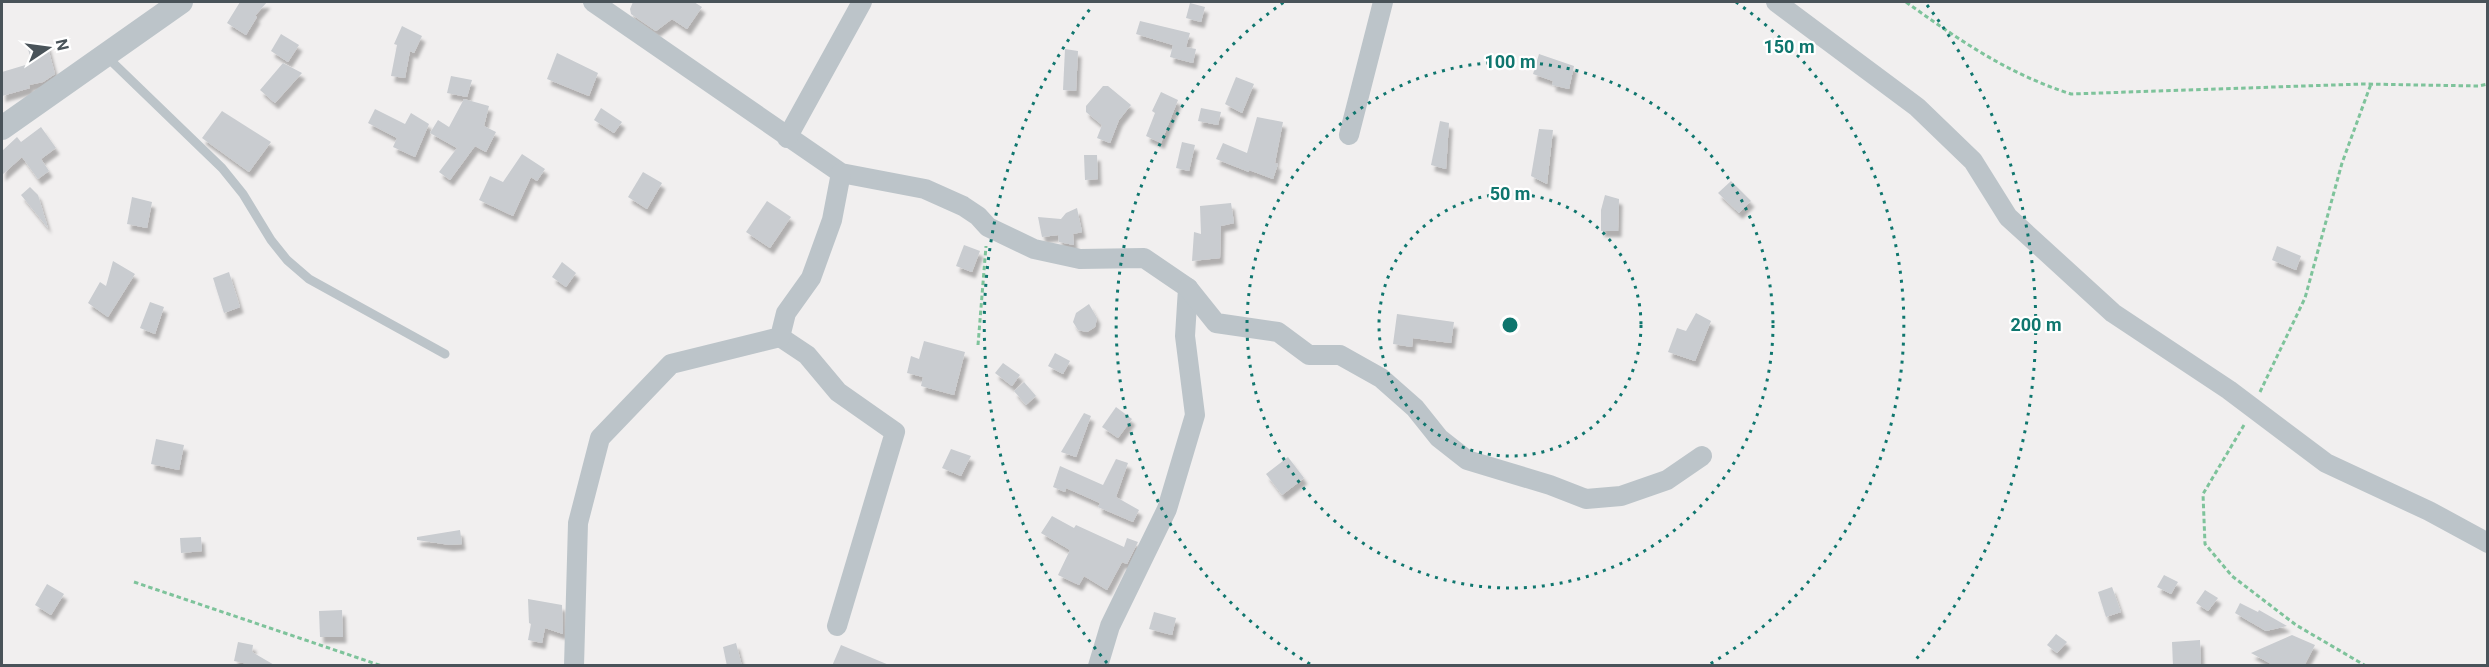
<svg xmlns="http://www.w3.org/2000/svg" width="2489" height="667" font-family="Roboto,sans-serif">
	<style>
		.building { fill: #c9ccd0; filter: url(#shadow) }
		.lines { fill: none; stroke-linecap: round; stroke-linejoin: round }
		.path { stroke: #7ec39b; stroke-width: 3; stroke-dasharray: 4.5 3; stroke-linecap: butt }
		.service { stroke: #bcc4c9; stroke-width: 9 }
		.minor { stroke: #bcc4c9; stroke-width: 20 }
		.tertiary { stroke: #bcc4c9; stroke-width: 24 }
		.ring { fill: none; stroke: #0f766e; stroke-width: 3; stroke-dasharray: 3 6 }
		.centre { fill: #0f766e; stroke: #fff; stroke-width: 3 }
		.ring-label { font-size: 18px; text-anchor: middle; font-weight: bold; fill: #0f766e; stroke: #fff; stroke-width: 4.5; stroke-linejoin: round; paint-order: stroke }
	</style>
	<defs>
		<filter id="shadow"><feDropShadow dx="3.5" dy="6" stdDeviation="1.5" flood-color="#0004"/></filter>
	</defs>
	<rect width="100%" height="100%" fill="#f1efef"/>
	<g class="building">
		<polygon points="240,2 267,2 255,16 257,17 246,35 227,23"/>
		<polygon points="633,2 694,2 702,7 687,29 672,19 656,31 631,14 630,9"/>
		<polygon points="1190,3 1205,7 1201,22 1186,18"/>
		<polygon points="1140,21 1190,33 1186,47 1196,49 1193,63 1170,57 1173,45 1136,34"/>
		<polygon points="402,26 422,36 414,53 410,51 405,78 391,76 397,45 394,44"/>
		<polygon points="281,34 299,45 288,62 271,51"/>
		<polygon points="47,44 55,74 43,82 29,85 30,88 2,96 2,72 32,63 28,49"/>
		<polygon points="1065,49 1078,51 1076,91 1063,90"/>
		<polygon points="557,53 598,73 589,96 547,79"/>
		<polygon points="1539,54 1574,66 1569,89 1552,85 1553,81 1533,74"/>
		<polygon points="283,63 302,73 275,103 260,90"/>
		<polygon points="451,76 472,80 467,97 447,93"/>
		<polygon points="1236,77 1254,84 1242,113 1225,104"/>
		<polygon points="1103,86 1108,86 1131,105 1119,120 1110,143 1097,138 1102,125 1086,112 1086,106"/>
		<polygon points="1161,92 1178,100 1161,143 1146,136 1155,113 1152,111"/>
		<polygon points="464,99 489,106 484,126 496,132 486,152 475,146 450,180 439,172 457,148 430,133 438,120 449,127"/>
		<polygon points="601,108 622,122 614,133 594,120"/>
		<polygon points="1201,108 1221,112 1218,125 1198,121"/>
		<polygon points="375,109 405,124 411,113 429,124 415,157 393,147 397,138 368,123"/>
		<polygon points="222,111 271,142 249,172 202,138"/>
		<polygon points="1257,117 1283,122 1275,163 1278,164 1273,179 1249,170 1249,172 1216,159 1223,143 1247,153"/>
		<polygon points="1440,121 1449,123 1446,169 1431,165"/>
		<polygon points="41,127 56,148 41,159 49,171 38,179 22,157 2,175 2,151 17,137 21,142"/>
		<polygon points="1539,129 1553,130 1547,184 1531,176"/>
		<polygon points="1182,142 1195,145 1189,171 1176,168"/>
		<polygon points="522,154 545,169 537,181 531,177 513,216 479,200 490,176 503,182"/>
		<polygon points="1084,155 1097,155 1098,179 1085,180"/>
		<polygon points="643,172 662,183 647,209 628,197"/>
		<polygon points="1731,181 1751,201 1739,213 1718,193"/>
		<polygon points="30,187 38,195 48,228 21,195"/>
		<polygon points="1605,195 1619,199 1618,231 1601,231 1601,210"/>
		<polygon points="132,197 152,202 147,228 127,224"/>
		<polygon points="767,201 791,217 770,248 746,232"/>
		<polygon points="1231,203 1234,223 1221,226 1220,258 1192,261 1194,232 1201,234 1200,206"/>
		<polygon points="1077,208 1082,232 1073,234 1074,245 1059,242 1058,235 1042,237 1038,217 1061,219 1066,213"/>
		<polygon points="964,245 980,251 972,272 956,266"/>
		<polygon points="2277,246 2301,256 2296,270 2272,260"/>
		<polygon points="113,261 135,274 108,317 88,303 100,282 106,286"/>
		<polygon points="562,262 576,273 566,287 552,277"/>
		<polygon points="229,272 240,307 224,313 213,278"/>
		<polygon points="150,302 164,307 155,334 140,328"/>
		<polygon points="1089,304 1097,318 1095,327 1087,332 1078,330 1073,322 1076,313"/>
		<polygon points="1696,313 1711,321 1695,361 1668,352 1677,328 1686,331"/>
		<polygon points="1397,314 1454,322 1451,343 1413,338 1412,347 1393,344"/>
		<polygon points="924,341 965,352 954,395 921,386 923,377 907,373 911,356 919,359"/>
		<polygon points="1055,353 1070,361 1063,374 1048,366"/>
		<polygon points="1003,363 1020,375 1012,386 995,373"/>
		<polygon points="1024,382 1036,396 1026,405 1014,391"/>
		<polygon points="1116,407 1132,419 1118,438 1102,427"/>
		<polygon points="1084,413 1091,416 1076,457 1061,452"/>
		<polygon points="156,439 184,445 179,470 151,464"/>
		<polygon points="951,449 971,456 961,476 942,468"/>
		<polygon points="1288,457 1304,478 1282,495 1266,474"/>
		<polygon points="1116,459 1128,463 1116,497 1139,510 1133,522 1098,507 1100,503 1066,488 1065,492 1053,487 1060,466 1103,485"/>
		<polygon points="1052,516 1074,528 1076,525 1124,547 1127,538 1138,542 1127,564 1122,562 1107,590 1084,576 1079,585 1058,575 1070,550 1041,533"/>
		<polygon points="460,530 462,544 450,545 417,540 417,537"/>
		<polygon points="201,537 202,551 181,553 180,538"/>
		<polygon points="2164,575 2178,582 2171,594 2157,587"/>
		<polygon points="47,584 64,594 51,615 35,605"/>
		<polygon points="2112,587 2121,612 2106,617 2098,592"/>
		<polygon points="2205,590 2218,598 2208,611 2196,603"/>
		<polygon points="528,599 562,605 563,634 545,628 542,643 528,640 531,624 529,623"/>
		<polygon points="2240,603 2258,612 2259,610 2287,626 2266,631 2235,613"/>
		<polygon points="342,610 343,637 320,637 319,611"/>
		<polygon points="1154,612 1176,618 1172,635 1149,629"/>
		<polygon points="2056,634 2067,642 2057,653 2047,645"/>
		<polygon points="2292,635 2315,645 2304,666 2275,666 2251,653"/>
		<polygon points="2200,640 2201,666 2173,666 2172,642"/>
		<polygon points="238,642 253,645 252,652 276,666 257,666 234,661"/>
		<polygon points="736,643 742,666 727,666 723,647"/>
		<polygon points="841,645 889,665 889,666 832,666"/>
	</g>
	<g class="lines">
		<g class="path">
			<path d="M1906 2C1959 40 2008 74 2071 94L2362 84 2479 86 2488 84"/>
			<polyline points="978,345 986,246"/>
			<polyline points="2260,392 2305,298 2342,163 2371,84"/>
			<polyline points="2244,425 2203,494 2205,544 2232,576 2296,625 2366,666"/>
			<polyline points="134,582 382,666"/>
		</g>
		<polyline class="service" points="106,56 222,168 243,194 271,240 287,260 309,279 445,354"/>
		<g class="minor">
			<polyline points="593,2 841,173 925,189 963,206 978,216 988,227 1034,249 1080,259 1144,258 1188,288 1185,336 1195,415 1167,509 1110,626 1098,666"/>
			<polyline points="1776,2 1917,107 1973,161 2008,217 2113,313 2229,390 2326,463 2429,511 2488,543"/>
			<polyline points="1349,135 1383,2"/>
			<polyline points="787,138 862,2"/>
			<polyline points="1188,288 1216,323 1278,332 1309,355 1340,355 1381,378 1415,408 1439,438 1467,460 1550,485 1586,499 1621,496 1667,480 1702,456"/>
			<polyline points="780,337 807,355 838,392 895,432 837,626"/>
			<polyline points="574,666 578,523 600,438 671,364 780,337 786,313 811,278 832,220 841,173"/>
		</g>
		<polyline class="tertiary" points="2,128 181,2"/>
	</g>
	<g class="ring">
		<circle cx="1510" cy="325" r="131"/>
		<circle cx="1510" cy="325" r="263"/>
		<path d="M1310 664A394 394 0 0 1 1284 2M1736 2A394 394 0 0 1 1710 664"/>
		<path d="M1107 663A526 526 0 0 1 1093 5M1927 5A526 526 0 0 1 1913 663"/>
	</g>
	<circle cx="1510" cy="325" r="9" class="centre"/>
	<g class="ring-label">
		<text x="1789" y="53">150 m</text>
		<text x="1510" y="68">100 m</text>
		<text x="1510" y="200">50 m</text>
		<text x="2036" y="331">200 m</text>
	</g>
	<rect width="2489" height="667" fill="none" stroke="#495359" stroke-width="6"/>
	<g transform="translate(48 48) rotate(77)" stroke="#ffffff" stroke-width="4.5" paint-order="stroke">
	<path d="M0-4.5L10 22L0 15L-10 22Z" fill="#495359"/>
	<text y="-9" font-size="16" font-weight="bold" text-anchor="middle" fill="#495359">N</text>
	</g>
</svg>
